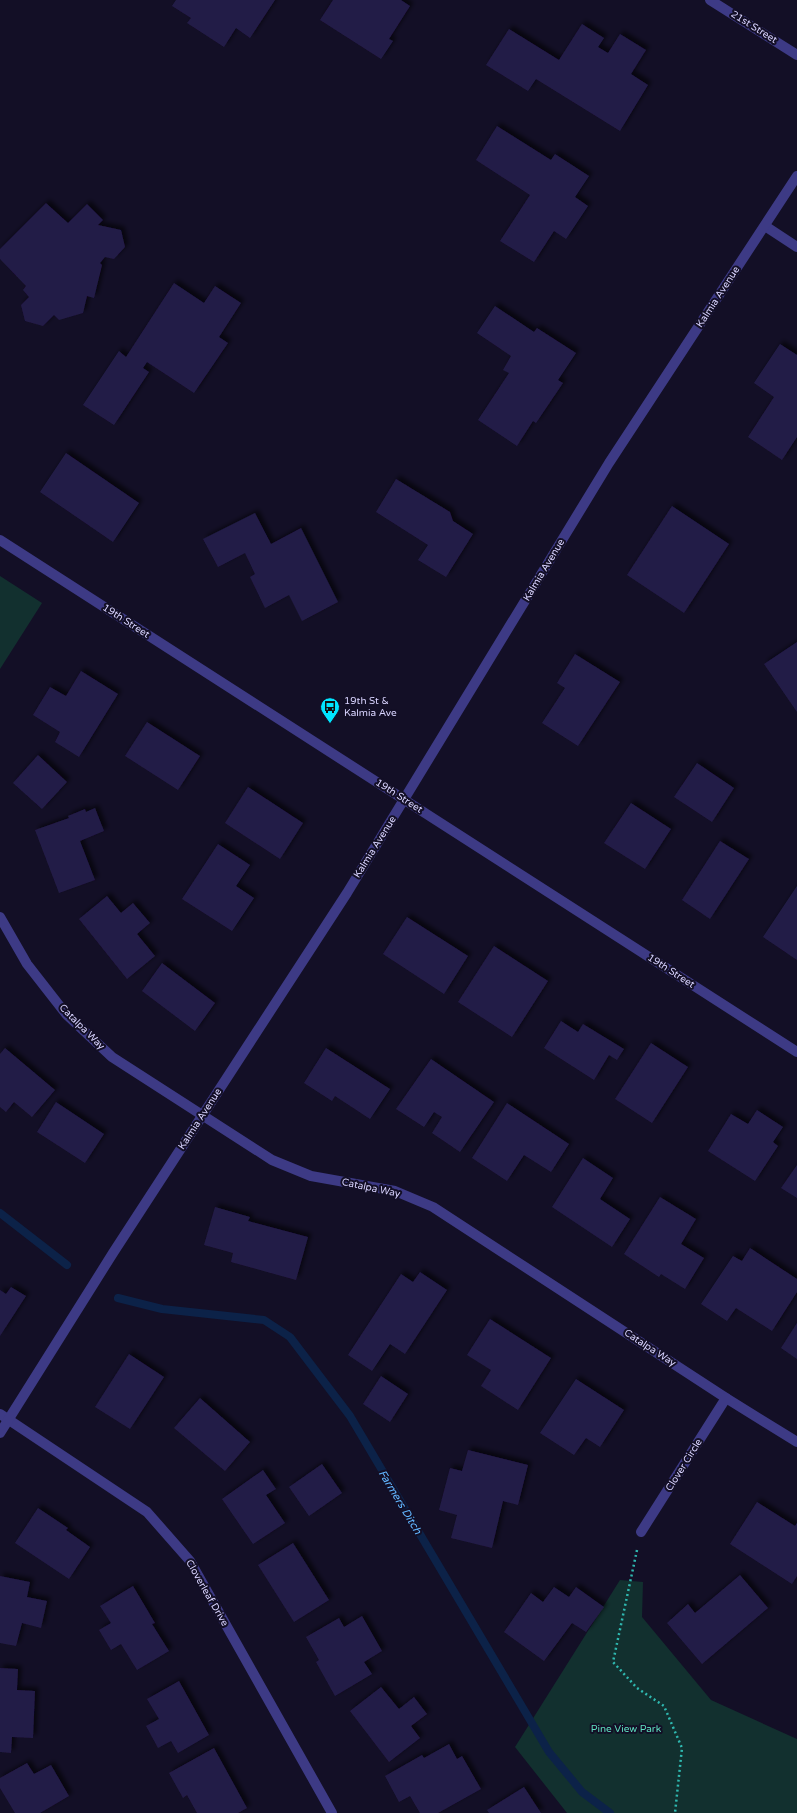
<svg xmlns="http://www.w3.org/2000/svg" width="797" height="1813" font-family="'Varela Round',sans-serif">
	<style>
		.green { fill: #12302f }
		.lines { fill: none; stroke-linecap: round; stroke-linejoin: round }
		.stream { stroke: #0c2248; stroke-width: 8 }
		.building { fill: #241b47; filter: url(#shadow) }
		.path { stroke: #2fb8b0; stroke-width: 2.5; stroke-dasharray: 2 3; stroke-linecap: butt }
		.minor { stroke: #3d3a85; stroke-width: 10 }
		.labels { text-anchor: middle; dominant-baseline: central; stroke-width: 4; stroke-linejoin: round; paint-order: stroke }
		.street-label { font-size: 10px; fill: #d9d4ff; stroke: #130f26 }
		.poi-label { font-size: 10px; fill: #d9d4ff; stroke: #130f26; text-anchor: start }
		.park-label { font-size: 10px; fill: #5fe0c0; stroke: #130f26 }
		.water-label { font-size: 11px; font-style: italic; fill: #62b6ff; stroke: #130f26 }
	</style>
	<defs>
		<filter id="shadow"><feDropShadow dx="3.5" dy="-3.5" stdDeviation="2" flood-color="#0009"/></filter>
	</defs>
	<rect width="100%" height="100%" fill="#130f26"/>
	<g class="green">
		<polygon points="0,576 42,603 0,669"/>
		<polygon points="620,1580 643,1582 642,1617 711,1700 797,1739 797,1813 567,1813 515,1747"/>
	</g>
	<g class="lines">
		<g class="stream">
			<polyline points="0,1213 67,1265"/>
			<polyline points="118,1298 162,1309 264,1320 290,1337 350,1416 549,1752 582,1792 610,1813"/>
		</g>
	</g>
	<g class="building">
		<polygon points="176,0 275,0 250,38 236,28 224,47 187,23 191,18 172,6"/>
		<polygon points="333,0 401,0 410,6 389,39 393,41 381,59 320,20"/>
		<polygon points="582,24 604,38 598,47 608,53 620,34 646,50 631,74 648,85 620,131 536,79 528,91 486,65 509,29 559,60"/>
		<polygon points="497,126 551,160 555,154 589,176 575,197 588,206 566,239 554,231 534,262 500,241 530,195 476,160"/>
		<polygon points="46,203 68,223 87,204 103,220 98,225 121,230 125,247 114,259 105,257 100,263 102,265 94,298 87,296 83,313 59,320 54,315 43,326 25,321 21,305 29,297 23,290 26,286 0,259 0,249"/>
		<polygon points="174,283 204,303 215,286 241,303 219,337 228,343 194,393 147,362 143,368 149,372 114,425 83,405 119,351 126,357"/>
		<polygon points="495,306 534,332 537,328 576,353 558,380 563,383 536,423 533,421 517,446 478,420 509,373 503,370 511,356 477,333"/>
		<polygon points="780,344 797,355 797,437 782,460 748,437 774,397 754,383"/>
		<polygon points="66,453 139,503 113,542 40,492"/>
		<polygon points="396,479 450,512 453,521 473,534 446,577 418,560 428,545 376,512"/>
		<polygon points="672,506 729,544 684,613 627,575"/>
		<polygon points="255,513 271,544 301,528 338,602 302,621 289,595 265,608 250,577 255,574 245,553 218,567 203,539"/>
		<polygon points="797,642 797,712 764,664"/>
		<polygon points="575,654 620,682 578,746 542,723 565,688 557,683"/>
		<polygon points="81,671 118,694 79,757 55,742 60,732 33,715 50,687 66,696"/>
		<polygon points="147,722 200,756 178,790 125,756"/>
		<polygon points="38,755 67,782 42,809 13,783"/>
		<polygon points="697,763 734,788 712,822 674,797"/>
		<polygon points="248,787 303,823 280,859 225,823"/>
		<polygon points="631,803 671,829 645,869 604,843"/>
		<polygon points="95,808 104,831 80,841 95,880 59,893 35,830 69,818 68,816 85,809 86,812"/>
		<polygon points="720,841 749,859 710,919 682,900"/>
		<polygon points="218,844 250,865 236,886 254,898 232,931 182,899"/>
		<polygon points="797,886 797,960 763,937"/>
		<polygon points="107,896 121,913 133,903 150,923 137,934 155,956 127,979 79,919"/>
		<polygon points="407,917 468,956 444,994 383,954"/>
		<polygon points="494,946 548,981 512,1037 458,1002"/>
		<polygon points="162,963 215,1003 195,1031 142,991"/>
		<polygon points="561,1021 578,1032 583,1024 624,1049 617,1060 609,1055 594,1080 544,1048"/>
		<polygon points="651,1043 688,1067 652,1123 615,1099"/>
		<polygon points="5,1048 55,1090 32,1117 14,1102 6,1112 0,1107 0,1054"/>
		<polygon points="326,1048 390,1089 370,1119 335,1096 332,1101 304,1083"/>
		<polygon points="431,1059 494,1102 460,1152 432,1133 442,1117 434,1112 424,1127 396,1109"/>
		<polygon points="56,1102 104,1134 85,1163 37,1132"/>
		<polygon points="507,1103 569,1144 551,1172 524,1155 507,1181 472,1158"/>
		<polygon points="757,1110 783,1127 773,1142 778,1146 755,1181 708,1151 731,1114 748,1124"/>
		<polygon points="583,1158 613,1178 600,1199 630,1219 612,1247 552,1207"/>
		<polygon points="797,1165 797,1198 781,1188"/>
		<polygon points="660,1197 696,1219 681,1244 704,1258 685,1289 661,1274 659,1277 624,1254"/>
		<polygon points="215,1207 250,1217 248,1221 308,1237 296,1280 231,1262 233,1253 204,1245"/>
		<polygon points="750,1248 797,1279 797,1292 772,1331 736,1308 727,1321 701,1304 733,1256 742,1261"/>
		<polygon points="420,1272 447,1290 405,1354 390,1344 372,1371 348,1355 401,1274 413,1282"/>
		<polygon points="11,1287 26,1296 0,1336 0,1290 6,1294"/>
		<polygon points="490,1319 551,1358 518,1410 481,1386 491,1370 467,1355"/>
		<polygon points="797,1323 797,1359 781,1348"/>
		<polygon points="129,1354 164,1377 130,1429 95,1407"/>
		<polygon points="381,1376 408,1394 390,1422 363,1404"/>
		<polygon points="576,1379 624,1410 600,1447 586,1438 574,1455 540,1433"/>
		<polygon points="200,1398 250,1442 225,1471 174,1428"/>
		<polygon points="468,1450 528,1465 518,1505 503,1501 492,1548 451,1538 457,1515 439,1510 450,1468 462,1471"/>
		<polygon points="322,1464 342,1493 309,1516 289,1487"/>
		<polygon points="263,1470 276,1489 266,1495 285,1523 253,1544 222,1499"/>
		<polygon points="757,1502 795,1526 797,1523 797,1576 792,1584 730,1544"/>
		<polygon points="38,1508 68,1528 66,1530 90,1547 69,1579 15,1543"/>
		<polygon points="293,1543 329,1600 294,1622 258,1565"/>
		<polygon points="740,1575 768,1608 702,1664 667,1623 688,1604 695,1613"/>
		<polygon points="0,1576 30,1582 27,1597 47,1601 41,1628 22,1623 16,1646 0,1643"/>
		<polygon points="133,1586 155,1623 152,1624 169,1651 137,1670 121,1644 111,1650 99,1630 111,1623 100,1606"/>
		<polygon points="554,1587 569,1597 576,1587 604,1607 586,1632 572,1623 544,1661 504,1632 531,1593 543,1602"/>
		<polygon points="362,1616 382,1651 364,1662 372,1674 335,1696 316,1662 319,1660 306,1637 339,1618 344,1627"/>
		<polygon points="0,1668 18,1669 17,1690 35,1691 33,1738 12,1737 11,1753 0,1752"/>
		<polygon points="179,1681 209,1735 178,1753 171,1741 158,1748 146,1726 159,1719 147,1699"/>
		<polygon points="381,1687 399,1709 414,1697 427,1714 411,1726 420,1738 389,1762 350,1711"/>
		<polygon points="449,1744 457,1759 462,1756 481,1789 438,1813 420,1813 410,1796 399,1802 385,1776 422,1755 424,1758"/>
		<polygon points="214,1748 247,1808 238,1813 197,1813 187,1795 183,1798 169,1773"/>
		<polygon points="27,1763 34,1774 51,1765 69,1796 40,1813 15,1813 0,1788 0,1778"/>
		<polygon points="524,1787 541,1813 489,1813 487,1810"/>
	</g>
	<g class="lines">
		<polyline class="path" points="637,1550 613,1662 637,1688 664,1706 682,1748 675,1813"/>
		<g class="minor">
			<polyline points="710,0 797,55"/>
			<polyline points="765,226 797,247"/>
			<polyline points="0,540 797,1052"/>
			<polyline points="0,917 27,964 66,1014 112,1057 272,1160 311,1176 395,1191 433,1207 726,1398 797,1442"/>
			<polyline points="0,1414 147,1512 190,1561 332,1813"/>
			<polyline points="0,1433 113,1253 347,893 609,463 797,176"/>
			<polyline points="641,1532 726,1398"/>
		</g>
	</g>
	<defs>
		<g id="bus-pin" transform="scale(1)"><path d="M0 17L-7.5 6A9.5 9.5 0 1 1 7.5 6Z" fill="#00e5ff" stroke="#130f26"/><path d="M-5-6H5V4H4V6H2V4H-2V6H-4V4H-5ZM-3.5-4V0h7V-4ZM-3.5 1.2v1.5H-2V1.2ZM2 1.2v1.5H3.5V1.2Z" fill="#111"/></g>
	</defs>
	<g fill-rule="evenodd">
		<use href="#bus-pin" x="330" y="707"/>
	</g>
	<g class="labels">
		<g class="street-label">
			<text transform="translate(754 27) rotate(32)">21st Street</text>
			<text transform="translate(718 297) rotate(-57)">Kalmia Avenue</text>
			<text transform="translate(544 570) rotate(-59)">Kalmia Avenue</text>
			<text transform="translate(126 621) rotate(33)">19th Street</text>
			<text transform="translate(399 796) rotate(33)">19th Street</text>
			<text transform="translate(375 847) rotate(-58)">Kalmia Avenue</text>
			<text transform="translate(671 971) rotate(33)">19th Street</text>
			<text transform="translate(82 1027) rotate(45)">Catalpa Way</text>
			<text transform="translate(200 1119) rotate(-57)">Kalmia Avenue</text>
			<text transform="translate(371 1188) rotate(12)">Catalpa Way</text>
			<text transform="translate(650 1348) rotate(33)">Catalpa Way</text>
			<text transform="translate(684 1465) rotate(-58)">Clover Circle</text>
			<text transform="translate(207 1593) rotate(60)">Cloverleaf Drive</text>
		</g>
		<g class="poi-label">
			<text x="344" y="701">19th St &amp;<tspan x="344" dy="12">Kalmia Ave</tspan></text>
		</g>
		<g class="park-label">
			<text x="626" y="1729">Pine View Park</text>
		</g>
		<g class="water-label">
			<text transform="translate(400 1502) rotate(59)">Farmers Ditch</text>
		</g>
	</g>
</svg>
